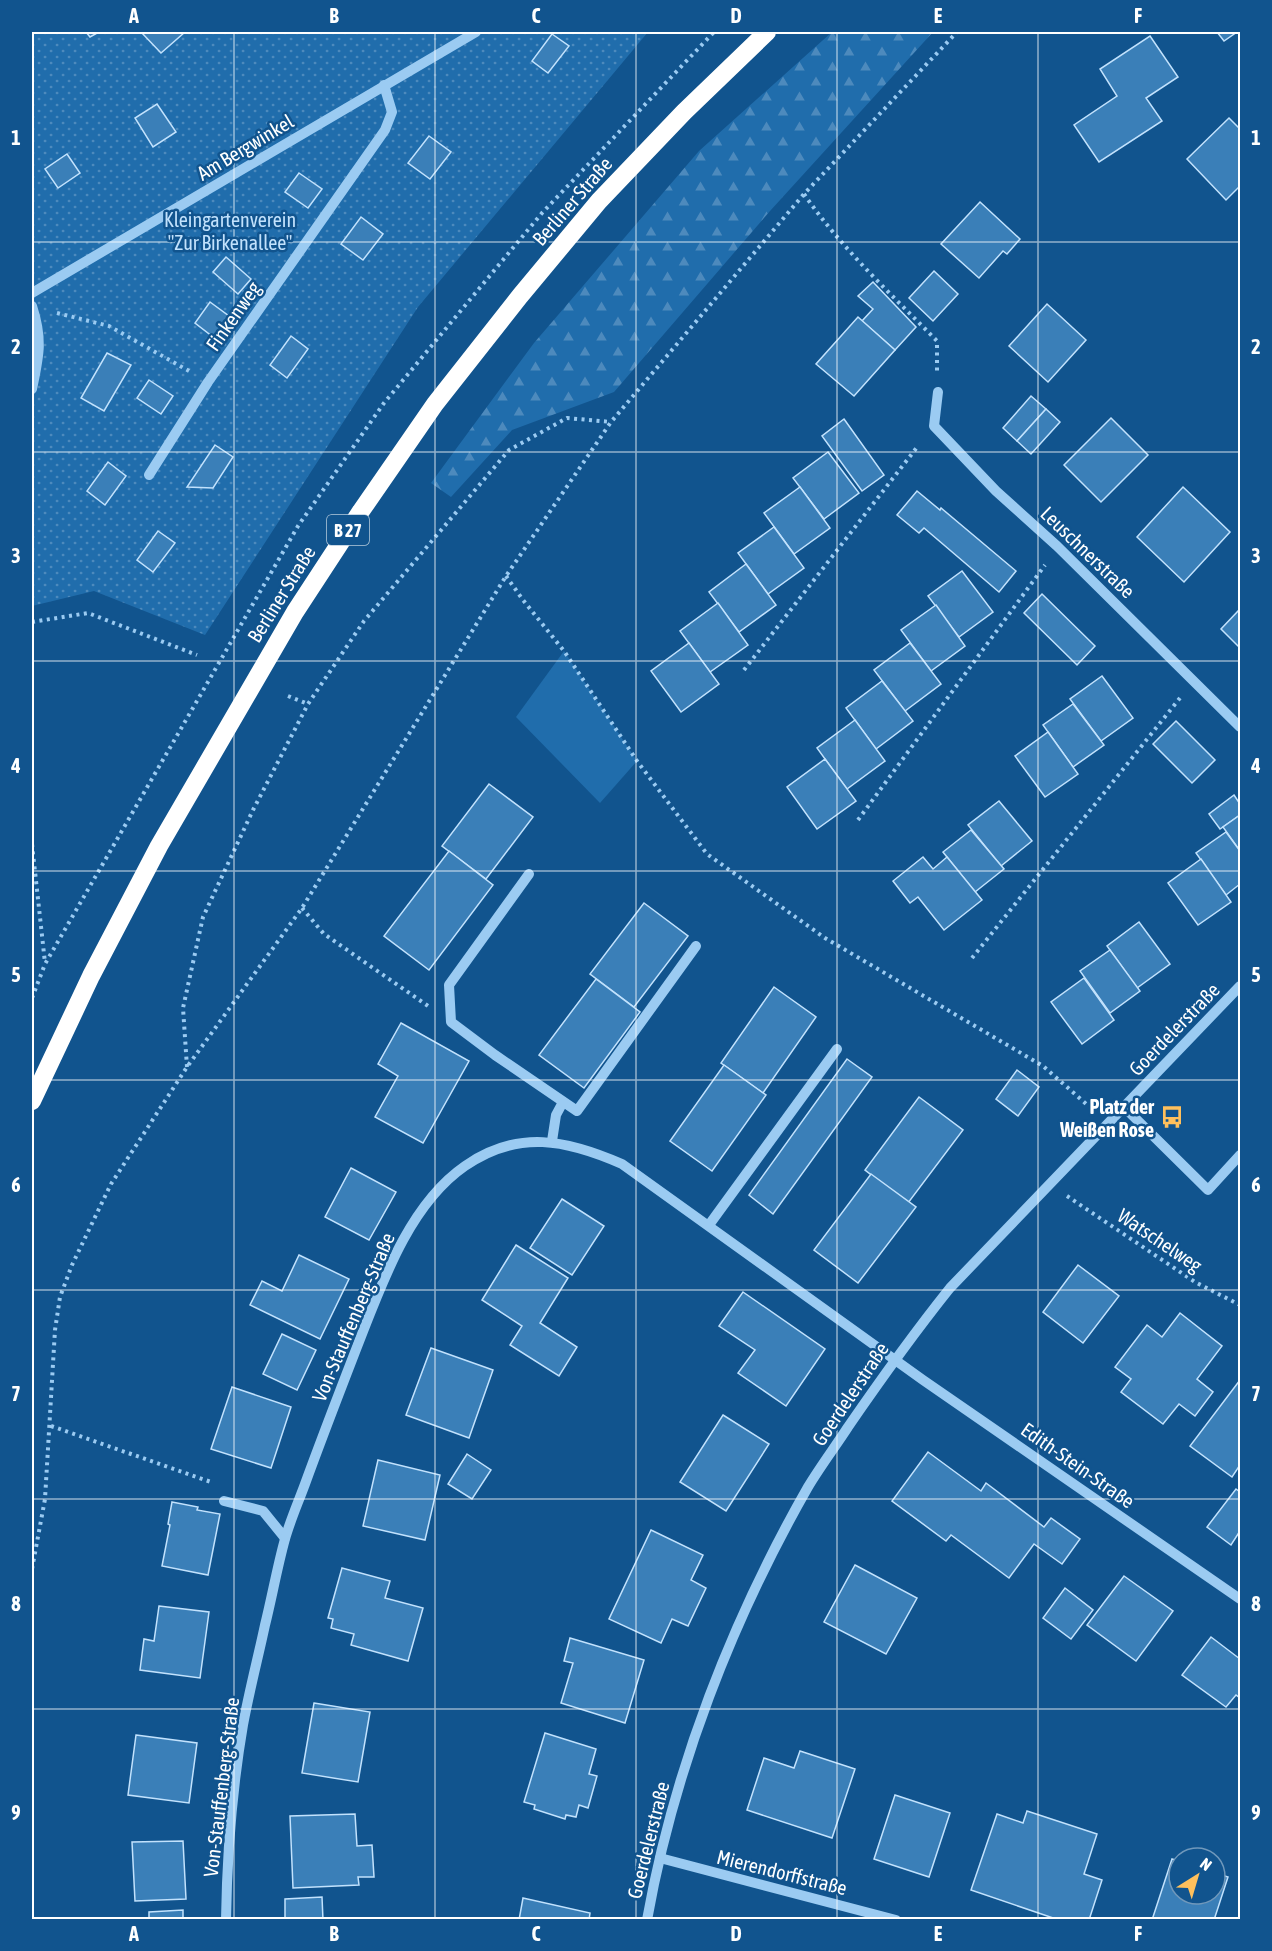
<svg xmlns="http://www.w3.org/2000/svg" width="1272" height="1951" font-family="'Asap Condensed',sans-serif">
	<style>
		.forest { fill: url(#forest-firs) }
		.park { fill: #206dac }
		.garden { fill: url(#garden-dots) }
		.building { fill: #3a7fb8; stroke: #c2e2fd; stroke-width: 1.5 }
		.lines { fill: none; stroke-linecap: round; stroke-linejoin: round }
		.path { stroke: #9bcbf2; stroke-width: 4; stroke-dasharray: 3 4.5; stroke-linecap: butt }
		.minor { stroke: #9bcbf2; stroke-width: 10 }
		.highway { stroke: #fff; stroke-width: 18 }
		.grid { fill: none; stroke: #fff; stroke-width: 1.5; stroke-opacity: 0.55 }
		.labels { text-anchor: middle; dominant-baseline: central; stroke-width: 5; stroke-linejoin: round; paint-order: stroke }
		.shield { fill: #11548e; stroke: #b8ccdd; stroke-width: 1.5 }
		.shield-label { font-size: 18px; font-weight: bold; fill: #fff }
		.street-label { font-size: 20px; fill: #fff; stroke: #11548e }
		.park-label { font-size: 20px; fill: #c2e2fd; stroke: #11548e }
		.poi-label { font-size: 20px; font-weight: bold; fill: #fff; stroke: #11548e; text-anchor: end }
		.neatline { fill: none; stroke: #fff; stroke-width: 2 }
		.grid-label { font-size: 20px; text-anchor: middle; font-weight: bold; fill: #fff }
	</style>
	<defs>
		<pattern id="forest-firs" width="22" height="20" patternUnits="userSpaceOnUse" patternTransform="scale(1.5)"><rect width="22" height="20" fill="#206dac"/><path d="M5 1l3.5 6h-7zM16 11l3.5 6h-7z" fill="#4d8abd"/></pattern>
		<pattern id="garden-dots" width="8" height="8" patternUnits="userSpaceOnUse" patternTransform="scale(1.5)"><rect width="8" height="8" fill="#206dac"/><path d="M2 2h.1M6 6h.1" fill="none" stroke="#4d8abd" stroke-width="1.8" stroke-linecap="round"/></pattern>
	</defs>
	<rect width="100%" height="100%" fill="#11548e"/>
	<polygon class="forest" points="832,32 933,32 770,211 614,392 512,430 451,497 431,483 534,343 699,151"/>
	<polygon class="park" points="564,651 637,761 600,803 516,717"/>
	<polygon class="garden" points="32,32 648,32 418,307 205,635 94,591 32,606"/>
	<g class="building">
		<polygon points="86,32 99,32 90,37"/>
		<polygon points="141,32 185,32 161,53"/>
		<polygon points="1217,32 1237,32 1224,41"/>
		<polygon points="552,34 569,46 548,73 532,61"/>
		<polygon points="1150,36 1178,77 1146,98 1162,121 1099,162 1074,125 1117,96 1100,69"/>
		<polygon points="157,104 176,132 153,147 135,118"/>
		<polygon points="1229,118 1240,129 1240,186 1226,200 1187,159"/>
		<polygon points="429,136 451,152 430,179 408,163"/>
		<polygon points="67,154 80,173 58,188 45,169"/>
		<polygon points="299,173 322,189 308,208 285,192"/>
		<polygon points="980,202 1020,239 1007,254 1003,251 979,278 941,244"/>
		<polygon points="361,217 383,234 363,260 341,244"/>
		<polygon points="226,257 251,279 238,294 213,272"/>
		<polygon points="934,271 958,294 933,321 909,298"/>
		<polygon points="873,282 916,327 895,350 862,321 873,309 858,296"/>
		<polygon points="210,302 233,319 217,340 195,323"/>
		<polygon points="1047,304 1086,340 1048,382 1009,346"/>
		<polygon points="858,317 895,350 854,396 816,364"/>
		<polygon points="291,336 308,349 287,378 270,365"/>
		<polygon points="107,353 131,365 104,411 81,398"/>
		<polygon points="149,380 173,396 161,414 137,398"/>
		<polygon points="1031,396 1046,409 1017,441 1003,428"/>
		<polygon points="1046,409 1060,422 1031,454 1017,441"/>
		<polygon points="1111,418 1148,455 1101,502 1064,465"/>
		<polygon points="844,419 884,475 862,491 822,436"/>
		<polygon points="215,445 233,457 213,488 187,487"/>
		<polygon points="828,452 859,493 824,519 793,478"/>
		<polygon points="108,462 126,476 105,505 87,491"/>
		<polygon points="800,487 830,528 794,554 764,513"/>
		<polygon points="1183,487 1230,532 1184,582 1137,537"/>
		<polygon points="917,491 940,510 941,508 1016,571 999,592 924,528 919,533 897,515"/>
		<polygon points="774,527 804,568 768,594 738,553"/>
		<polygon points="158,531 175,543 153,572 137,560"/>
		<polygon points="746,564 776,605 739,632 709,592"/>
		<polygon points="962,571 993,612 959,637 928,596"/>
		<polygon points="1042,594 1095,646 1077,665 1024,613"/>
		<polygon points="718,603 748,645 710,672 680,631"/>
		<polygon points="936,605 965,646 931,671 901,630"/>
		<polygon points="1240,609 1240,648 1221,629"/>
		<polygon points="689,643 719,684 681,712 651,671"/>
		<polygon points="910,643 941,684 905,711 874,670"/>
		<polygon points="1102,676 1133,718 1101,741 1070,699"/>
		<polygon points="882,681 913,721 876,749 846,708"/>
		<polygon points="1073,704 1104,745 1073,767 1043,725"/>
		<polygon points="855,720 885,761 847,789 817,748"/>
		<polygon points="1176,721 1215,760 1192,783 1153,744"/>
		<polygon points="1048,732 1078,774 1045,797 1015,756"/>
		<polygon points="825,759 856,801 817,829 787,787"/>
		<polygon points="489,784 533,817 486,879 442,846"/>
		<polygon points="1234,795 1240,804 1240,815 1220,829 1209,814"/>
		<polygon points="999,801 1032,841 1001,866 968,825"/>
		<polygon points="1240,815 1240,851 1223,827"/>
		<polygon points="971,830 1004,869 975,892 943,852"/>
		<polygon points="1226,832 1240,851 1240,884 1226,895 1196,853"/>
		<polygon points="449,851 493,885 429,970 384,936"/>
		<polygon points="923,857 933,869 947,857 982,900 944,930 918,897 910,903 893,881"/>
		<polygon points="1201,859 1231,902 1198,925 1168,883"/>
		<polygon points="644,903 688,936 634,1007 590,974"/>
		<polygon points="1139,922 1170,964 1137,988 1107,946"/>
		<polygon points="1110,950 1140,991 1110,1013 1080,971"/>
		<polygon points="1084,978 1114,1020 1082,1044 1051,1002"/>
		<polygon points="596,979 640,1012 584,1088 539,1055"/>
		<polygon points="774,987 816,1017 763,1093 721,1063"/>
		<polygon points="401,1023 469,1061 423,1143 375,1117 398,1076 378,1064"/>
		<polygon points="847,1059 872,1077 773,1214 749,1195"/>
		<polygon points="724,1065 766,1095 712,1171 670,1141"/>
		<polygon points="1017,1070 1039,1087 1018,1116 996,1099"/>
		<polygon points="919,1097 963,1130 908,1203 865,1170"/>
		<polygon points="351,1168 396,1192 369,1240 325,1217"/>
		<polygon points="871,1174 916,1207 858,1283 814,1250"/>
		<polygon points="562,1199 604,1226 572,1275 530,1248"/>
		<polygon points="516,1245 568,1278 540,1323 577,1347 559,1376 510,1345 522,1326 482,1300"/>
		<polygon points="299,1255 349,1279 320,1339 250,1305 262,1281 282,1291"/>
		<polygon points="1078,1265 1119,1296 1083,1343 1043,1312"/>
		<polygon points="743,1292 825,1349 786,1406 738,1373 755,1350 719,1326"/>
		<polygon points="1180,1313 1222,1346 1197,1379 1213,1392 1195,1416 1179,1404 1163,1424 1121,1392 1131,1379 1115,1367 1147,1325 1162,1337"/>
		<polygon points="282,1334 316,1350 297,1390 263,1374"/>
		<polygon points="431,1348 493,1370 469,1438 406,1415"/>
		<polygon points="1240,1380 1240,1465 1232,1477 1190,1446"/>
		<polygon points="232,1387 291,1407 271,1468 211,1449"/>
		<polygon points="723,1415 769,1444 726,1511 680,1482"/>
		<polygon points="928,1452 981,1491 986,1483 1044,1527 1051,1518 1080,1539 1062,1564 1034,1544 1009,1578 951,1535 946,1541 892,1501"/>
		<polygon points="467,1454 491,1470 472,1499 448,1484"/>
		<polygon points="378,1460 440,1475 425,1540 363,1526"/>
		<polygon points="1236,1489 1240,1492 1240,1531 1231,1545 1207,1527"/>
		<polygon points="172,1502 198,1507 197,1510 220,1514 208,1575 162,1566 170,1525 168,1524"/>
		<polygon points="651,1530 703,1555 691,1580 706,1588 688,1626 672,1619 661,1643 609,1619"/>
		<polygon points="855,1565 917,1598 886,1654 824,1622"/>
		<polygon points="342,1568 390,1581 385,1598 423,1608 408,1661 351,1645 354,1634 331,1628 333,1619 328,1618"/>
		<polygon points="1124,1576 1173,1611 1136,1661 1087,1625"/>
		<polygon points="1065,1588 1093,1610 1071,1639 1043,1618"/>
		<polygon points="159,1606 209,1612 200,1678 140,1670 144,1639 154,1641"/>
		<polygon points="1211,1637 1240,1659 1240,1698 1236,1695 1226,1707 1182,1675"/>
		<polygon points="570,1638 644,1660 625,1723 561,1703 573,1663 564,1661"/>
		<polygon points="314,1703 370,1712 358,1782 302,1773"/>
		<polygon points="545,1733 596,1749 589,1774 597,1776 588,1808 579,1805 576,1817 566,1815 565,1819 534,1809 535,1805 524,1802"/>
		<polygon points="136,1735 197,1743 189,1803 128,1795"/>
		<polygon points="800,1751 855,1769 832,1838 747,1810 764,1758 794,1768"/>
		<polygon points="895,1795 950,1813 929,1877 874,1859"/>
		<polygon points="1027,1811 1097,1834 1084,1874 1102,1880 1089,1920 1059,1920 971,1890 997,1814 1023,1823"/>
		<polygon points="355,1814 357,1846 372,1845 374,1877 358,1877 359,1885 293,1888 290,1816"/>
		<polygon points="183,1841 186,1899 135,1901 132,1842"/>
		<polygon points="1172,1859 1179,1861 1179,1894 1215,1894 1215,1873 1228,1877 1214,1920 1152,1920"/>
		<polygon points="322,1897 323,1920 285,1920 285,1899"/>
		<polygon points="523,1898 590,1913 589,1920 519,1920"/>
		<polygon points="183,1910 183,1920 149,1920 149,1912"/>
	</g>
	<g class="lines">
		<g class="path">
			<path d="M804 194C841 248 891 294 937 341V371"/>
			<polyline points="57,313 109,326 189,371"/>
			<polyline points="506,576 523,600 564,651 637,761 707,854 825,938 1043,1066 1092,1109"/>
			<polyline points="32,622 88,613 197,655"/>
			<polyline points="744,670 918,446"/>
			<polyline points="288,696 308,704"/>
			<polyline points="858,820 1045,565"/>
			<polyline points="32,844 45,963"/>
			<polyline points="302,908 324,934 428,1006"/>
			<polyline points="972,958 1180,698"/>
			<polyline points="32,998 45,964 298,526 384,403 542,213 714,32"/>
			<polyline points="187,1067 183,1008 203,917 253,810 308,704 364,621 509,450 567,418 611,422"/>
			<polyline points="1067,1196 1195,1282 1240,1305"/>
			<polyline points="51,1426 211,1482"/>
			<polyline points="32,1569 45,1499 55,1330 60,1297 72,1265 111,1184 187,1067 302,908 506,576 611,422 804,194 957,32"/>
		</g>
		<g class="minor">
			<polyline points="32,293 476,32"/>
			<path d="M32 306C43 340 39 355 32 389"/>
			<polyline points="938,392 934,426 996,491 1057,546 1240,727"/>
			<polyline points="149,475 208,382 385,130 392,112 384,85"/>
			<polyline points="529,874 449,985 451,1022 495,1055 577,1111 696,946"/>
			<polyline points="1124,1107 1208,1190 1240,1155"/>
			<polyline points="552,1141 556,1115 563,1102"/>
			<polyline points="709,1225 837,1049"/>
			<polyline points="224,1501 263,1511 285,1538"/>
			<polyline points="660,1858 896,1920"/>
			<path d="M226 1920C227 1855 232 1789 243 1725 249 1692 258 1658 265 1625 272 1597 277 1568 285 1539 290 1521 298 1503 305 1484 321 1440 338 1396 355 1352 380 1289 407 1206 465 1166 518 1129 567 1140 622 1164L923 1380 1240 1599"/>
			<path d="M647 1920C674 1769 732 1620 808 1487 820 1467 835 1447 848 1427 881 1379 914 1333 950 1288L1240 986"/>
		</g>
		<polyline class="highway" points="32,1101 91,976 159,846 295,612 361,511 435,404 520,296 599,201 684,112 767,32"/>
	</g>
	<path class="grid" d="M234 32V1920M435 32V1920M636 32V1920M837 32V1920M1038 32V1920M32 242H1240M32 452H1240M32 661H1240M32 871H1240M32 1080H1240M32 1290H1240M32 1499H1240M32 1709H1240"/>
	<defs>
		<g id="bus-bare" transform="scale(1.8)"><path d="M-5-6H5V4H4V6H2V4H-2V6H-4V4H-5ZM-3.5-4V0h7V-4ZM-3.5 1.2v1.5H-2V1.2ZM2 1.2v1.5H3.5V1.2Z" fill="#ffc05c" stroke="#11548e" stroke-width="2.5" paint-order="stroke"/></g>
	</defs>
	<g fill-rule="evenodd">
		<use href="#bus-bare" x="1172" y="1117"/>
	</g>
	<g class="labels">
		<rect class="shield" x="327" y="515" width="42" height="30" rx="4.5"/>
		<g class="shield-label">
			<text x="348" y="530">B 27</text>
		</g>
		<g class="street-label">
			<text transform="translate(245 147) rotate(-31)">Am Bergwinkel</text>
			<text transform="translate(572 201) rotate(-49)">Berliner Straße</text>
			<text transform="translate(233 316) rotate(-55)">Finkenweg</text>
			<text transform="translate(1088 552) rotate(44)">Leuschnerstraße</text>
			<text transform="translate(281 594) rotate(-58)">Berliner Straße</text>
			<text transform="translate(1174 1029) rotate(-46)">Goerdelerstraße</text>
			<text transform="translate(1160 1240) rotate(34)">Watschelweg</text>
			<text transform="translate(353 1317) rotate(-67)">Von-Stauffenberg-Straße</text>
			<text transform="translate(850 1394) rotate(-56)">Goerdelerstraße</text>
			<text transform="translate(1078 1465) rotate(35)">Edith-Stein-Straße</text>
			<text transform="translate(221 1787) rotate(-83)">Von-Stauffenberg-Straße</text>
			<text transform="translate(648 1840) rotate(-76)">Goerdelerstraße</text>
			<text transform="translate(782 1872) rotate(14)">Mierendorffstraße</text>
		</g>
		<g class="park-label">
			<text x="230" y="219">Kleingartenverein<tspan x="230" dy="23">"Zur Birkenallee"</tspan></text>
		</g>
		<g class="poi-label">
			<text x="1154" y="1106">Platz der<tspan x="1154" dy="23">Weißen Rose</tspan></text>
		</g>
	</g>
	<rect width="1272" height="1951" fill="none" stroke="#11548e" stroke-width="66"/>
	<g transform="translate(1197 1876) rotate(37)"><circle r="28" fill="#11548e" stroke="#7098bb" stroke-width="1.5"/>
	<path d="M0-4.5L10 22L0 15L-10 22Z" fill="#ffc05c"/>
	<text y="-9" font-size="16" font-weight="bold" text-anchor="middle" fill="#ffffff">N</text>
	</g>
	<rect x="33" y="33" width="1206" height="1885" class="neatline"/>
	<g class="grid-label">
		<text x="134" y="23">A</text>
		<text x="334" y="23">B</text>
		<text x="536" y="23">C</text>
		<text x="736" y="23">D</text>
		<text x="938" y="23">E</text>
		<text x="1138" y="23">F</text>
		<text x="16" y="145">1</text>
		<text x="1256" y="145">1</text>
		<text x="16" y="354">2</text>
		<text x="1256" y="354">2</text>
		<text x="16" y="563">3</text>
		<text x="1256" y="563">3</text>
		<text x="16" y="773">4</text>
		<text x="1256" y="773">4</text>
		<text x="16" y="982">5</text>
		<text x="1256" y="982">5</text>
		<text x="16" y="1192">6</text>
		<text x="1256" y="1192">6</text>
		<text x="16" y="1401">7</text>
		<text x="1256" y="1401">7</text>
		<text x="16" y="1611">8</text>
		<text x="1256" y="1611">8</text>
		<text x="16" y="1820">9</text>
		<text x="1256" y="1820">9</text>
		<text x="134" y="1941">A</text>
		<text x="334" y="1941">B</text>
		<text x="536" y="1941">C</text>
		<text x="736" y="1941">D</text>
		<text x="938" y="1941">E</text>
		<text x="1138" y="1941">F</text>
	</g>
</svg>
